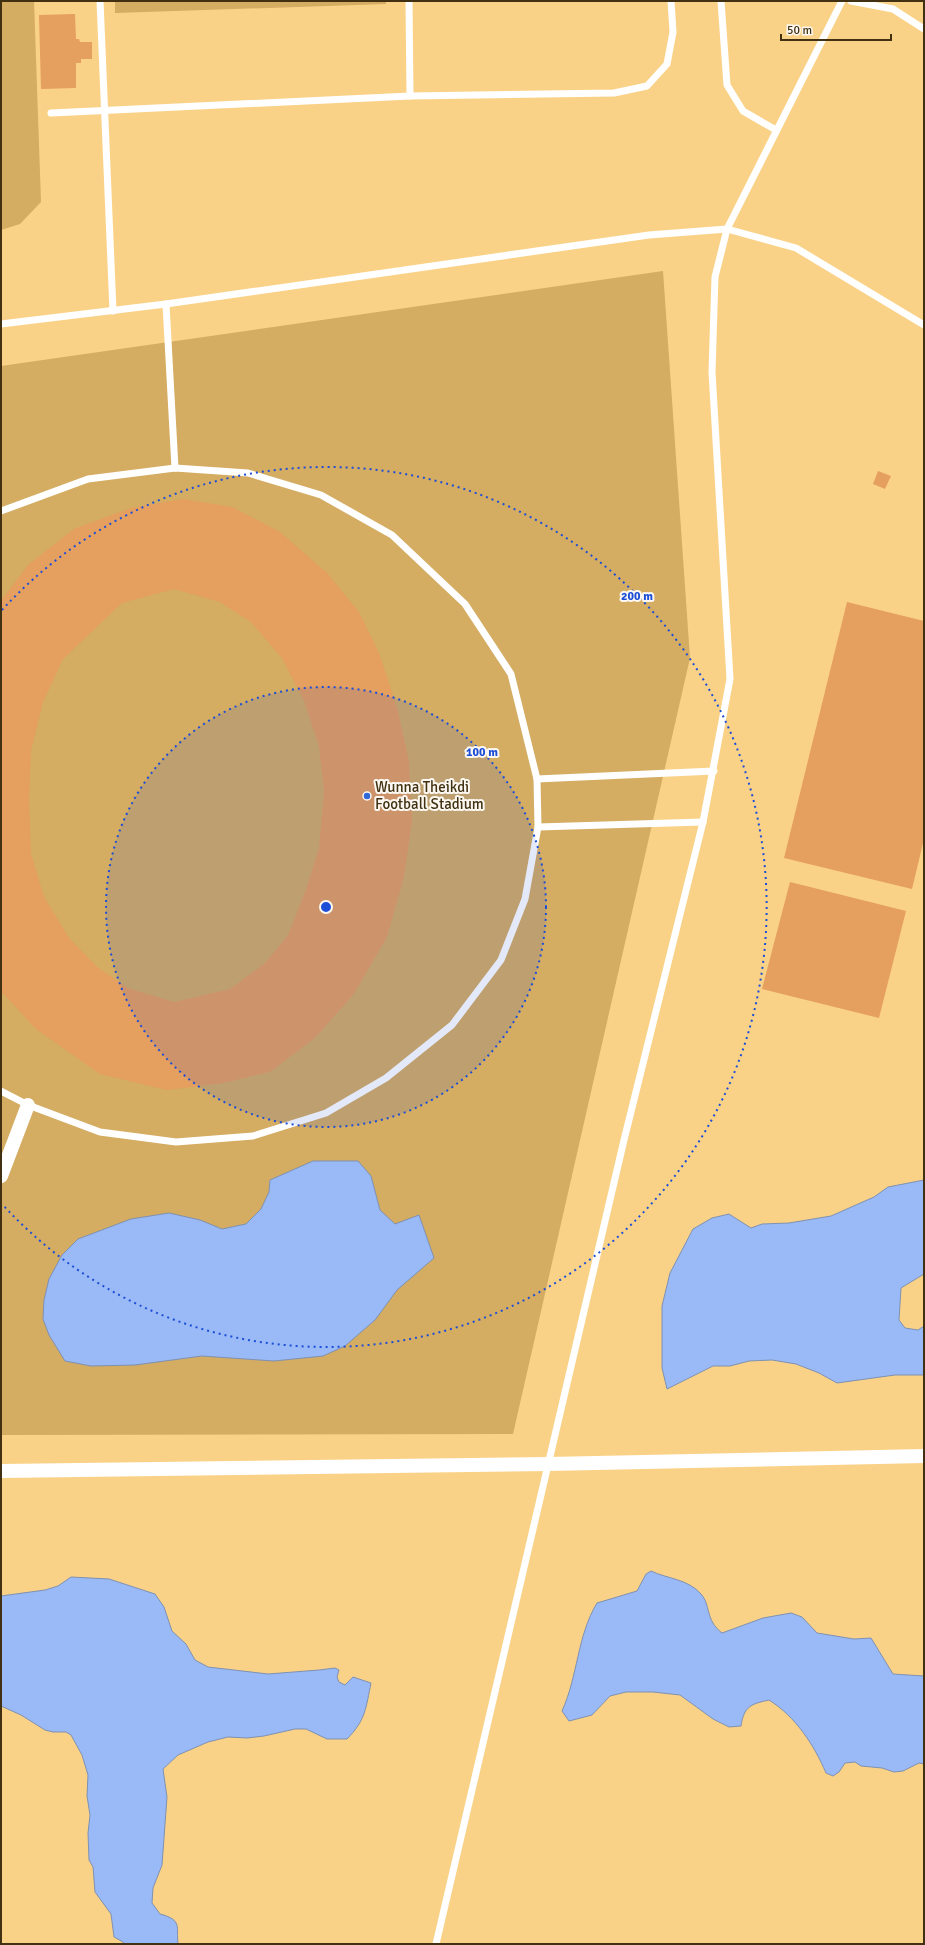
<svg xmlns="http://www.w3.org/2000/svg" width="925" height="1945" font-family="Signika,sans-serif">
	<style>
		.green { fill: #d4ac62 }
		.water { fill: #99baf6; stroke: #7f91b2 }
		.building { fill: #e59f5e; fill-rule: evenodd }
		.lines { fill: none; stroke-linecap: round; stroke-linejoin: round }
		.lane { stroke: #fff; stroke-width: 7 }
		.street { stroke: #fff; stroke-width: 14 }
		.ring { fill: none; stroke: #1d4ed8; stroke-width: 2; stroke-dasharray: 2 4 }
		.poi-dot { fill: #3068d7; stroke: #fcf8f1; stroke-width: 1.5 }
		.labels { text-anchor: middle; dominant-baseline: central; stroke-width: 4; stroke-linejoin: round; paint-order: stroke }
		.poi-label { font-size: 15px; fill: #413112; stroke: #fcf8f1; text-anchor: start }
		.centre { fill: #1d4ed8; stroke: #fcf8f1; stroke-width: 2 }
		.ring-label { font-size: 12px; text-anchor: middle; font-weight: bold; fill: #1d4ed8; stroke: #fcf8f1; stroke-width: 4; stroke-linejoin: round; paint-order: stroke }
	</style>
	<rect width="100%" height="100%" fill="#fad287"/>
	<g class="green">
		<polygon points="1,1 34,1 41,202 20,224 1,230"/>
		<polygon points="115,1 386,1 386,4 115,13"/>
		<polygon points="663,271 690,658 513,1434 1,1435 1,366"/>
	</g>
	<g class="water">
		<polygon points="313,1161 358,1161 371,1176 380,1210 395,1224 419,1215 434,1258 397,1290 375,1320 345,1346 323,1356 274,1361 202,1356 135,1365 91,1366 65,1361 49,1335 43,1319 44,1300 49,1279 62,1255 78,1239 131,1219 169,1213 200,1220 222,1229 246,1224 261,1209 269,1192 270,1180"/>
		<polygon points="924,1180 924,1274 901,1288 899,1320 905,1328 918,1330 924,1326 924,1375 895,1375 837,1383 819,1373 796,1364 772,1360 749,1361 730,1366 713,1366 667,1389 662,1368 662,1306 670,1273 693,1229 712,1218 729,1214 751,1228 762,1224 789,1223 831,1216 874,1197 888,1187"/>
		<path d="M651 1571C668 1579 688 1579 701 1594 711 1605 705 1620 722 1633L763 1618 791 1613 802 1617 817 1633 854 1639 871 1638 893 1674 924 1676V1764L919 1763 903 1771 894 1772 882 1768 861 1766 855 1762 845 1763 839 1772 833 1776 826 1773C814 1745 796 1717 769 1700 751 1704 744 1706 741 1726L729 1727 713 1719 680 1695 653 1692H626L610 1696 592 1715 569 1721 562 1711C578 1676 577 1636 597 1603L637 1591 646 1574Z"/>
		<path d="M71 1577 109 1579 155 1594 164 1607 172 1631 186 1644 195 1660 208 1667 268 1674 319 1670 335 1668 339 1670 337 1677 339 1682 345 1685 353 1677 371 1683C366 1707 366 1720 347 1739H327L306 1729H295L264 1736 247 1738 228 1737 208 1742 178 1755 163 1769 167 1797 162 1865 153 1888 152 1903 160 1914C183 1920 176 1927 178 1944H124L123 1942 114 1937 111 1914 95 1892 93 1867 89 1860 88 1833 90 1815 87 1796 88 1775 82 1755 71 1735 66 1732H53L45 1730 21 1715 1 1706V1596L45 1590 58 1586Z"/>
	</g>
	<g class="building">
		<polygon points="75,14 76,39 79,39 80,42 92,42 92,59 81,59 81,63 76,63 76,88 41,89 39,15"/>
		<polygon points="878,471 891,476 885,489 873,484"/>
		<path d="M183 499 232 507 280 532 327 573 359 612 379 653 398 711 409 761 412 822 404 877 387 937 354 994 315 1038 270 1072 224 1083 167 1090 100 1074 36 1029 1 991V601L28 565 74 529 131 508ZM174 589 220 602 251 622 282 658 304 701 319 747 324 791 319 848 306 889 288 935 265 963 230 989 174 1002 128 988 97 967 69 938 44 897 31 854 29 800 31 751 43 702 63 659 122 603Z"/>
		<polygon points="847,602 924,621 924,839 912,889 784,858"/>
		<polygon points="790,882 906,911 879,1018 762,989"/>
	</g>
	<g class="lines">
		<g class="lane">
			<polyline points="100,1 113,311"/>
			<polyline points="409,1 410,96"/>
			<polyline points="721,1 727,85 743,111 776,130"/>
			<polyline points="851,1 893,9 924,29"/>
			<polyline points="51,113 410,96 614,93 647,86 667,64 673,32 671,1"/>
			<polyline points="166,304 175,468"/>
			<polyline points="1,324 166,304 649,235 727,229 796,248 924,325"/>
			<polyline points="1,511 88,479 175,468 248,473 321,495 392,535 465,604 511,674 537,779 538,827 525,899 501,960 452,1025 386,1078 326,1113 253,1136 176,1142 100,1132 28,1105 1,1091"/>
			<polyline points="537,779 714,771"/>
			<polyline points="538,827 703,822"/>
			<polyline points="436,1944 624,1140 703,822 730,679 712,372 715,277 727,229 842,1"/>
		</g>
		<g class="street">
			<polyline points="1,1176 28,1105"/>
			<polyline points="1,1471 548,1464 924,1456"/>
		</g>
	</g>
	<circle cx="326" cy="907" r="220" fill="#1d4ed8" fill-opacity=".12"/>
	<g class="ring">
		<circle cx="326" cy="907" r="220"/>
		<path d="M2 610A440 440 0 1 1 2 1204"/>
	</g>
	<circle class="poi-dot" cx="367" cy="796" r="4"/>
	<g class="labels">
		<g class="poi-label">
			<text x="375" y="787">Wunna Theikdi<tspan x="375" dy="17">Football Stadium</tspan></text>
		</g>
	</g>
	<circle cx="326" cy="907" r="6" class="centre"/>
	<g class="ring-label">
		<text x="637" y="600">200 m</text>
		<text x="482" y="756">100 m</text>
	</g>
	<rect width="925" height="1945" fill="none" stroke="#413112" stroke-width="4"/>
	<path d="M781 34v6h110v-6" fill="none" stroke="#413112" stroke-width="2"/>
	<text x="787" y="34" font-size="12" fill="#413112" stroke="#fcf8f1" stroke-width="3" paint-order="stroke">50 m</text>
</svg>
